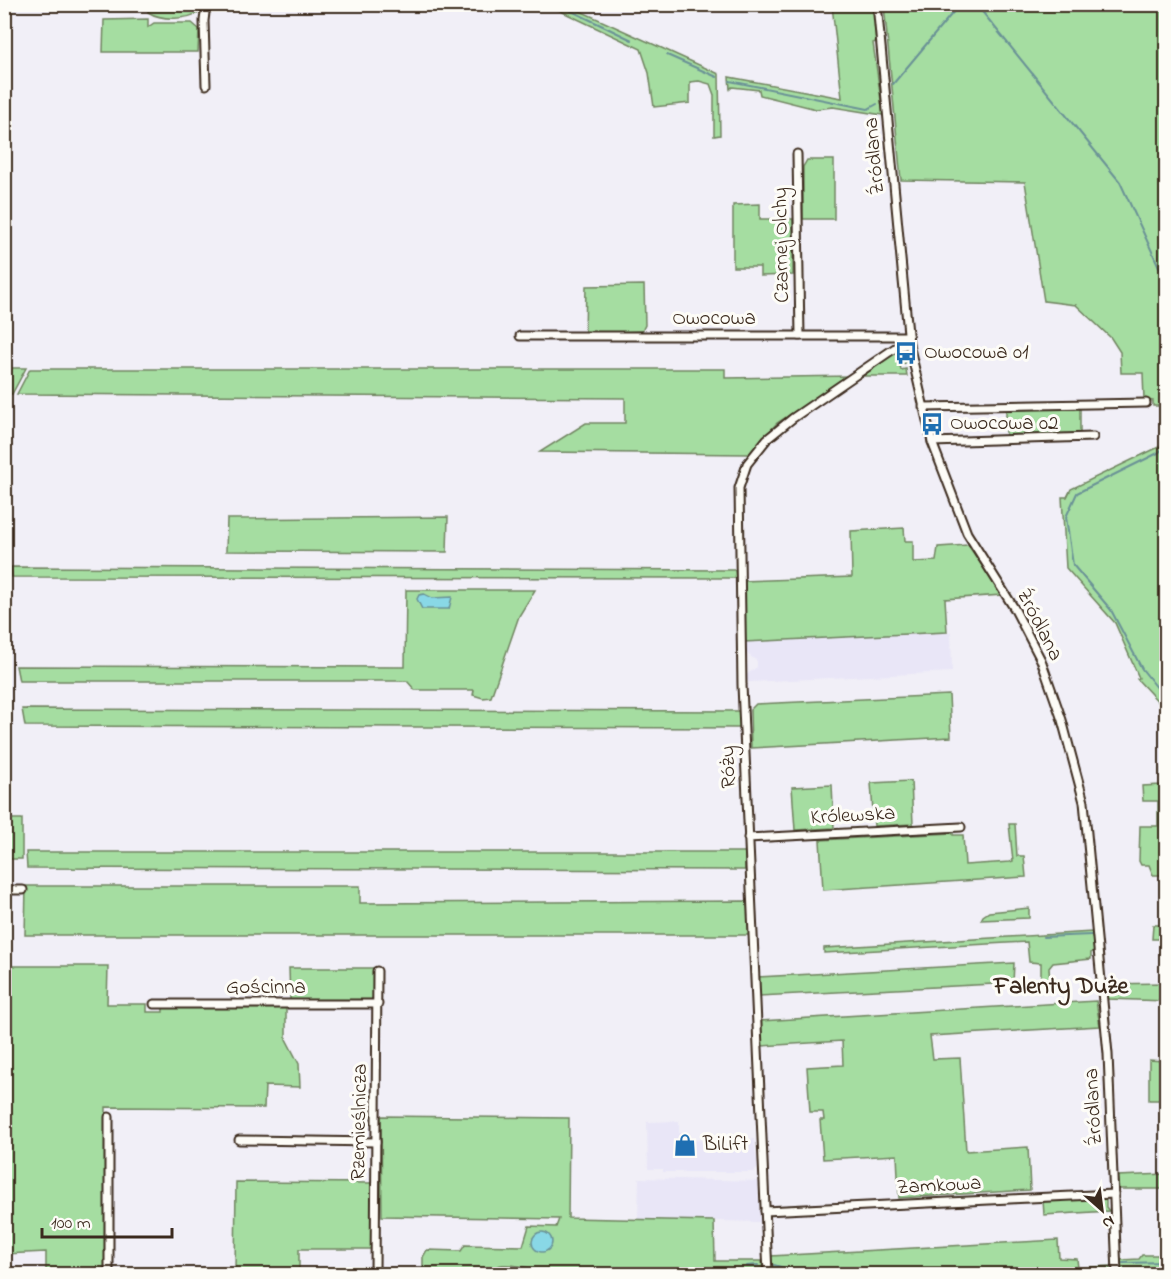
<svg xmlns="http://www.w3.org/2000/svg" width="1171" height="1279" font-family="'Indie Flower',sans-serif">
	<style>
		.built { fill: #e9e6f7 }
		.green { fill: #a5dda1; stroke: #708460; stroke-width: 1.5 }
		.water { fill: #89d8e6; stroke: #6a9296; stroke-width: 1.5 }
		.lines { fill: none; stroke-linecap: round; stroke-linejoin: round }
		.stream { stroke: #6a9296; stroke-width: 2 }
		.minor-casing { stroke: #3b2a1e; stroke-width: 11 }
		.minor { stroke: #fdfcf7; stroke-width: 7 }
		.labels { text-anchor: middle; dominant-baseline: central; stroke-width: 6; stroke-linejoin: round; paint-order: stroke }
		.street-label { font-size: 21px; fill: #3b2a1e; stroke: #fdfcf7 }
		.poi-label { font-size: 21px; fill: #3b2a1e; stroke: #fdfcf7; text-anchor: start }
		.quarter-label { font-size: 24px; font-weight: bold; fill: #3b2a1e; stroke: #fdfcf7 }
	</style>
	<rect width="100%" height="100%" fill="#f1eff7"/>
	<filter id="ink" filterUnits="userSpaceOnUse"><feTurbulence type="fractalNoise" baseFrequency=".0167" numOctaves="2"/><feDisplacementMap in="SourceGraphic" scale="12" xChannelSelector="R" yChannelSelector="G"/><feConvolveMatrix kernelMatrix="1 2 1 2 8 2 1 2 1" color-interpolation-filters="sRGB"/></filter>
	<g filter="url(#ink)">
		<g class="built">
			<polygon points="951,632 952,672 749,682 746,679 746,675 757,667 757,661 746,653 746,642"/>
			<polygon points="679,1121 679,1133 690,1133 690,1140 743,1141 754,1139 758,1168 754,1172 663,1172 663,1169 648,1169 647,1122"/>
			<polygon points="639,1178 758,1181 760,1222 638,1219"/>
		</g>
		<g class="green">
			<path d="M148 5H203L201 11C188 20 162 21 148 12Z"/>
			<polygon points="548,5 567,5 719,74 720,135 714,136 714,95 710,84 699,81 690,82 690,103 654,107 649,73 641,49"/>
			<polygon points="832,5 874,5 878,41 873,43 883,115 833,107 816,109 760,95 759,90 732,87 730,89 729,77 842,98"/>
			<polygon points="884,5 1166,5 1166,384 1162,393 1166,399 1166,406 1153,406 1153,401 1144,400 1143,373 1121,373 1120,352 1111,338 1076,305 1044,301 1025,182 901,180"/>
			<polygon points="148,19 148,27 154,23 192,23 199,29 198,52 103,52 104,20"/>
			<polygon points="807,160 834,160 834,219 803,219 803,167"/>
			<polygon points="760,204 760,219 793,219 793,275 760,276 760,267 733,267 733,205"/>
			<polygon points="644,285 645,325 642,331 585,334 586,286"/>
			<polygon points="904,351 907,362 900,365 901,370 906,369 907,376 863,376 895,352"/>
			<polygon points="5,368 26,368 12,394 5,394"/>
			<polygon points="30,369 725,369 725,378 850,376 777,423 749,454 540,452 586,423 625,423 625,398 17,394"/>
			<polygon points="1080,407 1080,434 1006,436 1006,409"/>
			<polygon points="1166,410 1166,710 1137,679 1139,678 1115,623 1066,568 1062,497 1067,497 1071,489 1163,445 1161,414"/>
			<polygon points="448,517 447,552 226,551 227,519"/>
			<polygon points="904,528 905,541 913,541 913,562 936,561 938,547 968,545 1002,595 945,599 947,632 743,642 742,581 852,577 851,531"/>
			<polygon points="11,567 735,570 736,578 12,577"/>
			<polygon points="406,590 535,590 519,616 491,697 483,698 473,695 474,690 415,690 407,681 19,681 16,666 405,667"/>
			<polygon points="949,695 951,737 751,748 750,710 756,704"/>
			<polygon points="22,709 741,711 743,728 25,726"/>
			<polygon points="1166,767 1166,939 1152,939 1153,925 1165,925 1163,875 1153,875 1149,865 1141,865 1139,861 1140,826 1158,826 1158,801 1143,801 1142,786 1162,785 1162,768"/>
			<polygon points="911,781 913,824 874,826 871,783"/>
			<polygon points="832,785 834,828 795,830 792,787"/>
			<rect x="5" y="819" width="17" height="40"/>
			<polygon points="1009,824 1015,824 1017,856 1024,856 1026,877 823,890 820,840 953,833 953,835 963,835 965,865 1010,862 1013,861"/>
			<polygon points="26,852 745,852 745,870 27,868"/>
			<polygon points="26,886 360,886 360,903 747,901 749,935 25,935"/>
			<polygon points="1029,908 1029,918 981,920 983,916 989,912"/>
			<polygon points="1092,932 1094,951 1091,953 1091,959 1053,963 1049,968 1050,981 1041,981 1041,963 1029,962 1027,942 824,953 824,948"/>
			<polygon points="1014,963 1013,983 759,996 758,977"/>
			<polygon points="4,966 108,966 107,1004 147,1004 147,1012 163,1012 163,1008 286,1008 286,1039 299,1064 300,1087 265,1086 264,1108 106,1107 105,1274 46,1274 46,1252 5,1254"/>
			<polygon points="289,968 373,968 373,1000 290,1000"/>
			<polygon points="1166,983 1166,1001 1108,999 1107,984"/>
			<polygon points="1096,1001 1100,1026 930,1036 933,1059 960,1058 966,1151 1028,1147 1030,1190 899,1198 897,1155 823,1159 820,1120 824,1120 823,1112 810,1112 807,1067 843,1065 842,1041 761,1046 760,1021"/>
			<polygon points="1166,1045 1166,1100 1149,1100 1149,1060 1164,1061"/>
			<path d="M381 1116 569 1118 568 1218 714 1221 715 1261H762L763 1274H528L531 1268C514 1266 499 1259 487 1274H423V1257L427 1250 461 1251 465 1245 523 1246 529 1226 556 1227 559 1219 382 1216Z"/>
			<polygon points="1166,1174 1166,1189 1119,1189 1117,1176"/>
			<polygon points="236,1182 371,1183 372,1249 299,1249 299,1274 235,1274"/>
			<polygon points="1106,1197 1106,1207 1109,1211 1044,1215 1043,1200"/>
			<polygon points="1058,1240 1059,1258 1077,1259 1078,1268 1110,1266 1110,1274 772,1274 771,1256"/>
			<polygon points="1142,1255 1166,1255 1166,1274 1121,1274 1121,1260 1139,1259"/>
		</g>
		<g class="water">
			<polygon points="424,594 432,598 452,597 449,609 422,609 417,599 419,595"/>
			<circle cx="542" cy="1242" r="10"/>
		</g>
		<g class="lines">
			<g class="stream">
				<polyline points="557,4 632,40"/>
				<polyline points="976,4 1120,182 1166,282"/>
				<polyline points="667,55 717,77"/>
				<polyline points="730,81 868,109 877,104"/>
				<polyline points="893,84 960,4"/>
				<polyline points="1166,446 1158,453 1077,493 1066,517 1073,565 1111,610 1142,669 1166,699"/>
				<polyline points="1043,937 1091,935"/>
				<polyline points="1123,1263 1166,1262"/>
				<polyline points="774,1265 794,1271 826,1274"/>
				<polyline points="747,1266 758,1265"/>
				<polyline points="1047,1274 1052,1274"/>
			</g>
			<g class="minor-casing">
				<g id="minor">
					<polyline points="877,4 909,344 932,442 967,533 1014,608 1041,660 1062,720 1084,802 1108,1054 1117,1274"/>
					<polyline points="206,85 204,21 206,4"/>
					<polyline points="797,154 800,336"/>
					<polyline points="520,336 908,336"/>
					<polyline points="923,407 1146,403"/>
					<polyline points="932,442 1093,437"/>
					<polyline points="748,838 961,827"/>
					<polyline points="4,890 23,890"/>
					<polyline points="154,1004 378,1004"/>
					<polyline points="239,1140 376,1142"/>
					<polyline points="765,1211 1114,1194"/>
					<polyline points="109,1274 109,1117"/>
					<polyline points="375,1274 377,971"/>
					<polyline points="768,1274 742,685 739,488 747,464 767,439 793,418 895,348 909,344"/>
				</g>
			</g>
			<use href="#minor" class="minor"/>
		</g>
	</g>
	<defs>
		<g id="bus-bare" transform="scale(1.8)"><path d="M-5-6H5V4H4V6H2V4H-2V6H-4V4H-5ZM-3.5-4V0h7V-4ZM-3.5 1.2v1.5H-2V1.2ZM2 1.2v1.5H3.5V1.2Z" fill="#1f6fb2" stroke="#fdfcf7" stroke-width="2.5" paint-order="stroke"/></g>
		<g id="shop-bare" transform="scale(1.8)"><path d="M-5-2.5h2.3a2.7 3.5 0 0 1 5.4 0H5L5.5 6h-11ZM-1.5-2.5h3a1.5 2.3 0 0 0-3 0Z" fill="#1f6fb2" stroke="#fdfcf7" stroke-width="2.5" paint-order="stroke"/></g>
	</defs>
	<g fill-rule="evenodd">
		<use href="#bus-bare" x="906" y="353"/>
		<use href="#bus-bare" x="932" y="424"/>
		<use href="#shop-bare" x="685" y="1145"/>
	</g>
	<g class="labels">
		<g class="street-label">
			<text transform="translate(875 156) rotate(-95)">Źródlana</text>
			<text transform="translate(782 245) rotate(-91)">Czarnej Olchy</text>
			<text x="714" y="319">Owocowa</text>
			<text transform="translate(1039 625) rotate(63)">Źródlana</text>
			<text transform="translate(729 767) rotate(-92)">Róży</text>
			<text transform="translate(853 816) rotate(-3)">Królewska</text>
			<text x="266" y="988">Gościnna</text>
			<text transform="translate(1094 1107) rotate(-93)">Źródlana</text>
			<text transform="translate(360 1122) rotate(-89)">Rzemieślnicza</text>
			<text transform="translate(939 1186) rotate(-3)">Zamkowa</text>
		</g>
		<g class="poi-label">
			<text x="924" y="353">Owocowa 01</text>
			<text x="950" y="424">Owocowa 02</text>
			<text x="703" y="1145">BiLift</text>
		</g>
		<g class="quarter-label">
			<text x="1061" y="987">Falenty Duże</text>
		</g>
	</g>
	<rect width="1171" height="1279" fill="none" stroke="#fdfcf7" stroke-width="24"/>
	<rect x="12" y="12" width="1147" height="1255" fill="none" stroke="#3b2a1e" stroke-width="2" filter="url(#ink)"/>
	<g transform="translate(1102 1210) rotate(152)" stroke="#fdfcf7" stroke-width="4.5" paint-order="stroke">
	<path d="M0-4.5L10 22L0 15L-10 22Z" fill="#3b2a1e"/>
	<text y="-9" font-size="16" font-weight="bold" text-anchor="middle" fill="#3b2a1e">N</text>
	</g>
	<path d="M42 1228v9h130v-9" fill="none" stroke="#3b2a1e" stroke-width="3"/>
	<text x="51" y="1228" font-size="18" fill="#3b2a1e" stroke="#fdfcf7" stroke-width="4.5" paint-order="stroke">100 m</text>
</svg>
